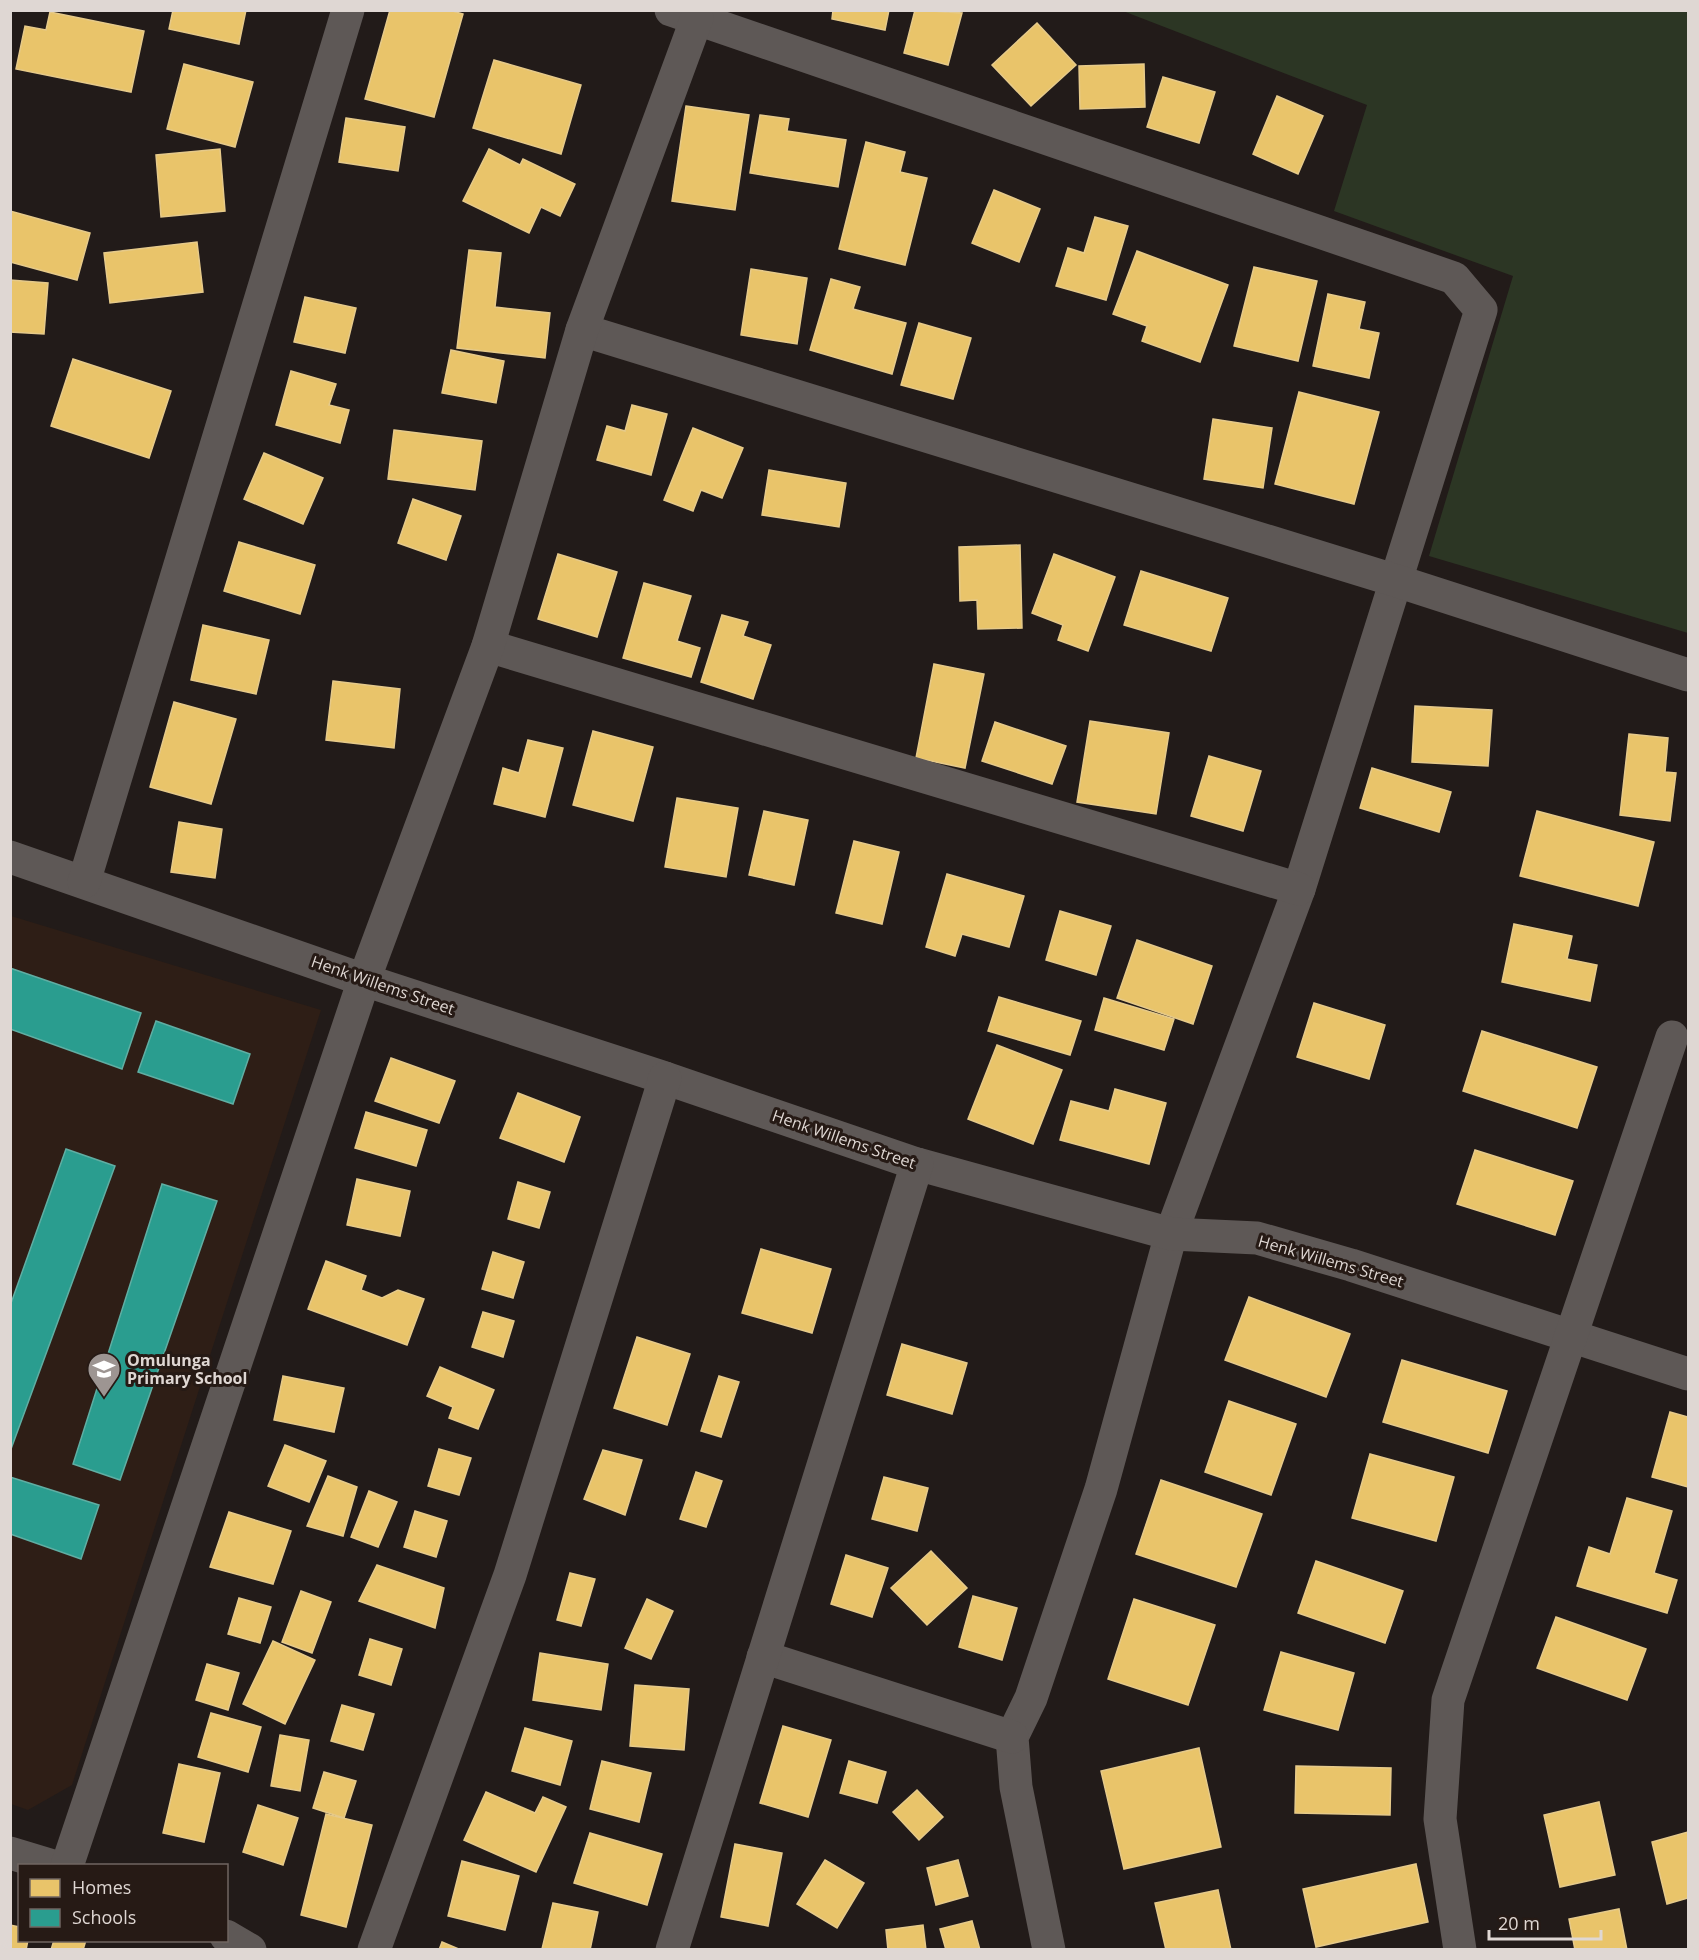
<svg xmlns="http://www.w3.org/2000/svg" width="1699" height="1960" font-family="'Open Sans',sans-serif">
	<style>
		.built { fill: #2e1e16 }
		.green { fill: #2c3624 }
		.homes { fill: #e9c46a; stroke: #e6ca8a; stroke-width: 1.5 }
		.schools { fill: #2a9d8f; stroke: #60aea3; stroke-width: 1.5 }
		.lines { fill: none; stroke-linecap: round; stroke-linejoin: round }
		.minor { stroke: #5e5856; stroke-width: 33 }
		.labels { text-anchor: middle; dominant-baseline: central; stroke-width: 6; stroke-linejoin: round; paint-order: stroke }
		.street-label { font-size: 16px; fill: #dfd7d3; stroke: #261a15 }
		.poi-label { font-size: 16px; font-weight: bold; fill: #dfd7d3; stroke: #261a15; text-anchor: start }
	</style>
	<rect width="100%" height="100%" fill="#221b19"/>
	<polygon class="built" points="11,916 321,1010 72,1785 28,1810 11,1804"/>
	<polygon class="green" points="1123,11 1688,11 1688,633 1429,556 1513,276 1334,211 1367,105"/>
	<g class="homes">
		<polygon points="173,10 246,10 239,44 169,29"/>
		<polygon points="390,10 449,10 463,14 434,117 365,99"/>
		<polygon points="833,10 889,10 885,30 832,19"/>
		<polygon points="915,10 962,13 948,65 904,53"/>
		<polygon points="50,12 144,31 131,92 16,69 25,26 46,30"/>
		<polygon points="1037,23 1076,65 1031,106 992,65"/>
		<polygon points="494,60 581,85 561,154 473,128"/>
		<polygon points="184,64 253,82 235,147 167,129"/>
		<polygon points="1144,64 1145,107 1080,109 1079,66"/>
		<polygon points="1163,77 1215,92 1199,143 1147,127"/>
		<polygon points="1277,96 1323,116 1298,174 1253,154"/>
		<polygon points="686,106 749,115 735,210 672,201"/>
		<polygon points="760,115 789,119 787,131 846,140 838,187 750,173"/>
		<polygon points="346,118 405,127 398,171 339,162"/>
		<polygon points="866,142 905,152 900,172 927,178 905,265 839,249"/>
		<polygon points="220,149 225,211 161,217 156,155"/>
		<polygon points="489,149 520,165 523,159 575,184 560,216 541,207 529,233 463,201"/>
		<polygon points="994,190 1040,209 1019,262 972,243"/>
		<polygon points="10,211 90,233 77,280 10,262"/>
		<polygon points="1095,217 1128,226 1106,300 1056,286 1068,248 1084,253"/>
		<polygon points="197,242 203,292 110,303 104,253"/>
		<polygon points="469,250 501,253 495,307 550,313 545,358 457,348"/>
		<polygon points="1137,251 1228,285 1200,362 1142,341 1147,326 1113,314"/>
		<polygon points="1254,267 1317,281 1298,361 1234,346"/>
		<polygon points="751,269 807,278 797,344 741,335"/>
		<polygon points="831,279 860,287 853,309 906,323 892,374 810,350"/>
		<polygon points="10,280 48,283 44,334 10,332"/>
		<polygon points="1328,294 1365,302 1359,329 1379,333 1369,378 1313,366"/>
		<polygon points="305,297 356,308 345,353 294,342"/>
		<polygon points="919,323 971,338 953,399 901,385"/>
		<polygon points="451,350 504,361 496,403 442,393"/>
		<polygon points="73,359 171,391 149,458 51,426"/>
		<polygon points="291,371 336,384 329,405 349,410 340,443 276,425"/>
		<polygon points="1299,392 1379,412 1354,504 1275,484"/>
		<polygon points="632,405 667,414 651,475 597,460 607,426 625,431"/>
		<polygon points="1213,419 1272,428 1263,488 1204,479"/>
		<polygon points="693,428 743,448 722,498 701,490 693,511 664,500"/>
		<polygon points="394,430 482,441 475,490 388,479"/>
		<polygon points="264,453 323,478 303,524 244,499"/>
		<polygon points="769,470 846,483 839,527 762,515"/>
		<polygon points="413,499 461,516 446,560 398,543"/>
		<polygon points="239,542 315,565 300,614 224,591"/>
		<polygon points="1020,545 1022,628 978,629 977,600 960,601 959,547"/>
		<polygon points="558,554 617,572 597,637 538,619"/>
		<polygon points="1054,554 1115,577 1088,651 1058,640 1063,625 1032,613"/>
		<polygon points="1141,571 1228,598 1211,651 1124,625"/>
		<polygon points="644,583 691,596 677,641 700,648 691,677 623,658"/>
		<polygon points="722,615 748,622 743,636 771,645 753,699 701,682"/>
		<polygon points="203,625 269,640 256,694 191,680"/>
		<polygon points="934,664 984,674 965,768 916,758"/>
		<polygon points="333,681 400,689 394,748 326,740"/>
		<polygon points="174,702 236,719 211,804 150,787"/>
		<polygon points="1415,706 1492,710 1488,766 1412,762"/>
		<polygon points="1090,721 1169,733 1156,814 1077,802"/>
		<polygon points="995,722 1066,746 1052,784 982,761"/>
		<polygon points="593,731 653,747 633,821 573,805"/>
		<polygon points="1629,734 1668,738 1665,772 1676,773 1670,821 1620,815"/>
		<polygon points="528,740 563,748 545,817 494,804 503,768 519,773"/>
		<polygon points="1209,756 1261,771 1243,831 1191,816"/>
		<polygon points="1372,768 1451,792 1439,832 1360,808"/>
		<polygon points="677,798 738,808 726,877 665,867"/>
		<polygon points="764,811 808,820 794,885 749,875"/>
		<polygon points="1537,811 1654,842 1638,906 1520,876"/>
		<polygon points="179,822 222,829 215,878 171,872"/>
		<polygon points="854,841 899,852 882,924 836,913"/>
		<polygon points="947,874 1024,896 1009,947 962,934 955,956 926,947"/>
		<polygon points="1060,911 1111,926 1096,975 1046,960"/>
		<polygon points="1514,924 1572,936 1567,959 1597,965 1590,1001 1502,982"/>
		<polygon points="1137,940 1212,966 1193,1024 1117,998"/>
		<polygon points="999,997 1081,1021 1070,1055 988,1031"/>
		<polygon points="1104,998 1174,1019 1164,1050 1095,1030"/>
		<polygon points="1314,1003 1385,1025 1369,1079 1297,1057"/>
		<polygon points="1482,1031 1597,1067 1577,1128 1463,1091"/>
		<polygon points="997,1045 1062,1070 1033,1144 968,1119"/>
		<polygon points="391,1058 455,1081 439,1123 375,1101"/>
		<polygon points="1115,1089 1166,1103 1149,1164 1060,1140 1071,1101 1109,1111"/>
		<polygon points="518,1093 580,1117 564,1162 500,1138"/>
		<polygon points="366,1112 427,1130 416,1166 355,1148"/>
		<polygon points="1475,1150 1573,1181 1555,1235 1457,1204"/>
		<polygon points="357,1179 410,1191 400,1236 347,1225"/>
		<polygon points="518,1182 550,1192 539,1228 508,1219"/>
		<polygon points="761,1249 831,1269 812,1333 742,1313"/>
		<polygon points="493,1252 524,1262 513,1298 482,1289"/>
		<polygon points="326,1261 366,1276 361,1290 382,1298 398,1290 424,1299 407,1345 308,1309"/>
		<polygon points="1249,1297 1350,1334 1326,1397 1225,1360"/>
		<polygon points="483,1312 514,1321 503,1357 472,1347"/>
		<polygon points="637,1337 690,1354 667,1425 614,1408"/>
		<polygon points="902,1344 967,1363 952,1414 887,1395"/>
		<polygon points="1402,1360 1507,1391 1488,1453 1383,1422"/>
		<polygon points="440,1367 494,1390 478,1429 449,1418 453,1407 427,1396"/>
		<polygon points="283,1376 344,1388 334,1432 274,1420"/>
		<polygon points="719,1376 739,1382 721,1437 701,1431"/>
		<polygon points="1229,1401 1296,1424 1271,1495 1205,1472"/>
		<polygon points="1670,1412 1688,1417 1688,1487 1652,1477"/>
		<polygon points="285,1445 326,1461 309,1502 268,1486"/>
		<polygon points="439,1449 471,1458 459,1495 428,1486"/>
		<polygon points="603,1450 642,1460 625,1515 584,1499"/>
		<polygon points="1370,1454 1454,1477 1436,1541 1352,1518"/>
		<polygon points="696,1472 722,1481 706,1527 680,1519"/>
		<polygon points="328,1476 357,1487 343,1536 307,1526"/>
		<polygon points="884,1477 928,1488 917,1531 872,1519"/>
		<polygon points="1161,1480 1262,1514 1236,1587 1136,1554"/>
		<polygon points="369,1491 397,1502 378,1547 351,1537"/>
		<polygon points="1627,1498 1672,1511 1654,1573 1677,1580 1667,1613 1577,1586 1589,1547 1610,1554"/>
		<polygon points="415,1511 447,1521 436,1557 404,1547"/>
		<polygon points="229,1512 291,1531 273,1584 210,1567"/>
		<polygon points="931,1551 967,1588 927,1625 891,1588"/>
		<polygon points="846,1555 888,1568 872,1617 831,1604"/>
		<polygon points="1316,1561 1403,1591 1385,1643 1298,1613"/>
		<polygon points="377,1565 444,1588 435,1628 359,1601"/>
		<polygon points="570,1573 595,1579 581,1626 557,1620"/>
		<polygon points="301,1591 331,1602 312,1653 282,1642"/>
		<polygon points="973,1596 1017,1608 1002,1660 959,1647"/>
		<polygon points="239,1598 271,1607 260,1643 228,1634"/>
		<polygon points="647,1599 673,1611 651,1659 625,1648"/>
		<polygon points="1134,1599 1215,1625 1188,1705 1108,1679"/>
		<polygon points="1556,1617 1646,1649 1627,1700 1537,1668"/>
		<polygon points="370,1639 402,1649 391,1685 359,1675"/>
		<polygon points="273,1641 315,1660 285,1724 243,1704"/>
		<polygon points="1281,1652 1354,1673 1338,1730 1264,1710"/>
		<polygon points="540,1653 608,1664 601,1710 533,1700"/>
		<polygon points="207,1664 239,1673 228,1710 196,1700"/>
		<polygon points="635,1685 689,1689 684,1750 630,1746"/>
		<polygon points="342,1705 374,1714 363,1750 331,1741"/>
		<polygon points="211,1713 261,1727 248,1772 198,1757"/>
		<polygon points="783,1726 831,1740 808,1817 760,1803"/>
		<polygon points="525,1728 572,1741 560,1785 512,1771"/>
		<polygon points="280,1735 309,1740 300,1791 271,1786"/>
		<polygon points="1199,1748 1221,1847 1124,1869 1101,1771"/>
		<polygon points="602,1761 651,1773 639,1822 590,1809"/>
		<polygon points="849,1761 886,1772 877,1803 840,1793"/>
		<polygon points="179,1764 220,1773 204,1842 163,1833"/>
		<polygon points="1296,1766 1391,1768 1390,1815 1295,1813"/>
		<polygon points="324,1772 356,1781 344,1818 313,1808"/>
		<polygon points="917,1790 943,1817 919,1840 893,1812"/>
		<polygon points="486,1792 535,1813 543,1797 566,1807 536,1872 464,1840"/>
		<polygon points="1599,1802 1615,1875 1560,1887 1544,1815"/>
		<polygon points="258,1805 298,1818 283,1865 243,1852"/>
		<polygon points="326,1814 372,1825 346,1927 301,1915"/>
		<polygon points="1688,1832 1688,1898 1667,1904 1652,1842"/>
		<polygon points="590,1833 662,1854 647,1905 574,1883"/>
		<polygon points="735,1844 782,1853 768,1926 721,1917"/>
		<polygon points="825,1860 864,1883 837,1928 797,1904"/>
		<polygon points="958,1860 968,1896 936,1905 927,1868"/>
		<polygon points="462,1861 519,1876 505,1930 448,1916"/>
		<polygon points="1416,1864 1428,1922 1316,1947 1303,1889"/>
		<polygon points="1218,1890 1231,1950 1166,1950 1155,1903"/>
		<polygon points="553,1903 598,1912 590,1950 542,1949"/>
		<polygon points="1619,1909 1627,1950 1575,1950 1569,1919"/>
		<polygon points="972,1921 980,1950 946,1950 940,1929"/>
		<polygon points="10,1925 20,1927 20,1940 28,1940 26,1950 10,1950"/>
		<polygon points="923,1925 926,1950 888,1950 886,1930"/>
		<polygon points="54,1940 86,1940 83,1950 51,1950"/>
		<polygon points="442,1942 461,1950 439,1950"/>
	</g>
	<g class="schools">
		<polygon points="10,968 141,1013 122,1069 10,1029"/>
		<polygon points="156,1021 250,1054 233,1104 138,1072"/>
		<polygon points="66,1149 115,1166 11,1449 10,1306"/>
		<polygon points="162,1184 217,1201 120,1480 73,1464"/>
		<polygon points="10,1477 99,1505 81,1559 10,1534"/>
	</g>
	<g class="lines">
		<g class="minor">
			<polyline points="671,10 1454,278 1481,310 1299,889 1171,1234 1101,1489 1031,1698 1012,1737 1016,1787 1049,1950"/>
			<polyline points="582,330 1397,581 1688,675"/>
			<polyline points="488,646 1299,889"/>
			<polyline points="10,857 364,980 659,1076 917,1164 1171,1234 1257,1238 1351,1265 1688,1374"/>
			<polyline points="84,882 348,10"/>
			<polyline points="763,1657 1012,1737"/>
			<polyline points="10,1853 53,1866"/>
			<polyline points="67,1866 364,980 488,646 582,330 697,18"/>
			<polyline points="226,1936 250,1950"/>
			<polyline points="374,1950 510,1575 665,1078"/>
			<polyline points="672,1950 917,1164"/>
			<polyline points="1460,1950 1440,1819 1448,1700 1672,1037"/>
		</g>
	</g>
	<defs>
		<g id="school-pin" transform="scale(1.725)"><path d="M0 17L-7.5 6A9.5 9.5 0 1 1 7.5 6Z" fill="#9d9592" stroke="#261a15"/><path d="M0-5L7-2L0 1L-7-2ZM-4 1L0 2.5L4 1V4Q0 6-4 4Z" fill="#fff"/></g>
	</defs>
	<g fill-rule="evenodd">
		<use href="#school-pin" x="104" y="1369"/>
	</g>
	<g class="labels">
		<g class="street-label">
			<text transform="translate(383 985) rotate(19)">Henk Willems Street</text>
			<text transform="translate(844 1139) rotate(19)">Henk Willems Street</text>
			<text transform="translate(1331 1261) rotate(16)">Henk Willems Street</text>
		</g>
		<g class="poi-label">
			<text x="127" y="1360">Omulunga<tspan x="127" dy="18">Primary School</tspan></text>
		</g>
	</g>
	<rect width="1699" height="1960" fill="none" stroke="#dfd7d3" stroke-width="24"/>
	<rect x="18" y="1864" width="210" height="78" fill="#261a15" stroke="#706661" stroke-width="1.5"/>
	<rect x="30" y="1879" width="30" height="18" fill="#e9c46a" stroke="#706661" stroke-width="1.5"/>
	<text x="72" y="1894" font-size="18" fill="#dfd7d3">Homes</text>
	<rect x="30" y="1909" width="30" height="18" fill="#2a9d8f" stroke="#706661" stroke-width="1.5"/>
	<text x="72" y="1924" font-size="18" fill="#dfd7d3">Schools</text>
	<path d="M1489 1930v9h112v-9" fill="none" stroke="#dfd7d3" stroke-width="3"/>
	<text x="1498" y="1930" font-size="18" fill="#dfd7d3" stroke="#261a15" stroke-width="4.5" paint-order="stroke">20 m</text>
</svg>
